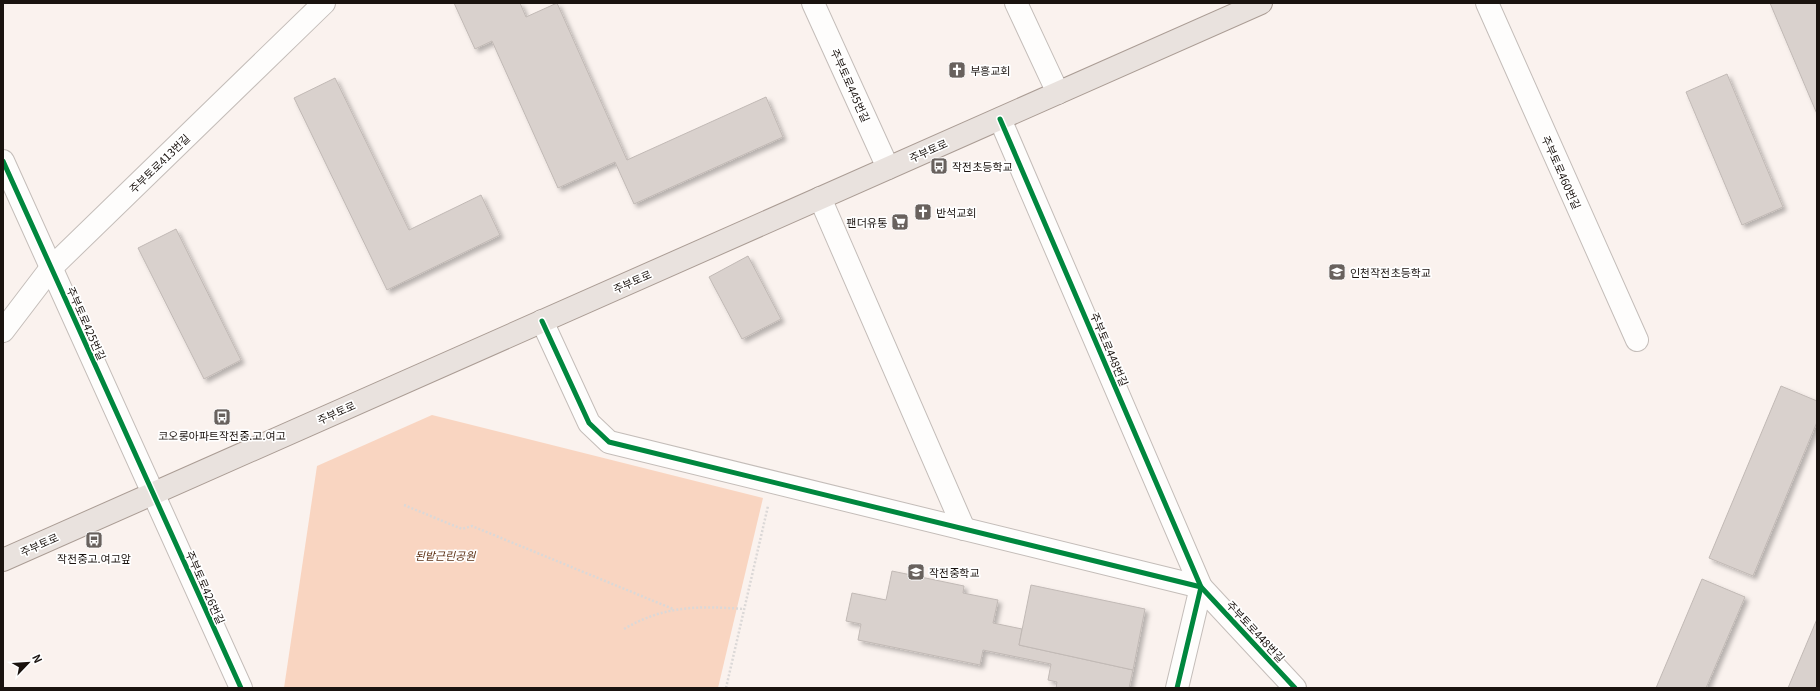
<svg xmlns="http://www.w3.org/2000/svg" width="1820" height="691" font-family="Georgia,'Noto Sans KR',serif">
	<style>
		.green { fill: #f9d5c1 }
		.building { fill: #d9d1cd; stroke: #c1b9b5; filter: url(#shadow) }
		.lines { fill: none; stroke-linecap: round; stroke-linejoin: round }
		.minor-casing { stroke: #c4bdb9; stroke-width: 24 }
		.major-casing { stroke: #aa9c94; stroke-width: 24 }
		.path { stroke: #dbd8d7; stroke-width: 2.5; stroke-dasharray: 2 2; stroke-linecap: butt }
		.minor { stroke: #fefdfc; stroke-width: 22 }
		.major { stroke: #e9e2de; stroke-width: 22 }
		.cycleway-casing { stroke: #fff; stroke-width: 8 }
		.cycleway { stroke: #00873e; stroke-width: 5 }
		.labels { text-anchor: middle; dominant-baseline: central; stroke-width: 3.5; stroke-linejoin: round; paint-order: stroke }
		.poi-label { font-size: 11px; fill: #1a130f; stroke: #fff; text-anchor: start }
		.street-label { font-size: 11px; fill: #1a130f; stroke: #fff }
		.park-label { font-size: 11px; font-style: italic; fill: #5b2e11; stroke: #fff }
	</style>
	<defs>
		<filter id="shadow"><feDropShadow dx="3.5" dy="3.5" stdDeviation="2" flood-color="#0004"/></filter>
	</defs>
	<rect width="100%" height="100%" fill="#faf2ee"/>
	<polygon class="green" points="432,415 763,498 718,688 284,688 317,466"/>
	<g class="building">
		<polygon points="454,3 520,3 526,17 557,3 627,160 766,97 783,137 634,204 615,162 558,188 492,41 475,49"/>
		<polygon points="1770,3 1817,3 1817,114"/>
		<polygon points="1727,74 1783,207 1742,225 1686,92"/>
		<polygon points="335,78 409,230 481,195 500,235 387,290 294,98"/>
		<polygon points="176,229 241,360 204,379 138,248"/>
		<polygon points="748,256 781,319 742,339 709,277"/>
		<polygon points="1781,386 1817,401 1817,422 1753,576 1709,558"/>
		<polygon points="892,571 964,586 963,593 998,600 993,623 1022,629 1019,645 1133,670 1129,688 1056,688 1057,682 1048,680 1051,664 983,650 980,665 858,640 861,624 846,621 852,593 886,600"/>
		<polygon points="1702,579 1745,597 1706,688 1656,688"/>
		<polygon points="1031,585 1145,609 1133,670 1019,645"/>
		<polygon points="1817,619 1817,688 1788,688"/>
	</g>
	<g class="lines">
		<g class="minor-casing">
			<g id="minor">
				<polyline points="813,3 888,168"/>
				<polyline points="1016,3 1058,93"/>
				<polyline points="1487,3 1637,340"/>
				<polyline points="1000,119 1201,587 1177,688"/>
				<polyline points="3,161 241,688"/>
				<polyline points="820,198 964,529"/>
				<polyline points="542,321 589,423 609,442 1201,587 1295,688"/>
				<polyline points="3,331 51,268 324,3"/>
			</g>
		</g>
		<g class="major-casing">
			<polyline id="major" points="3,560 1261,3"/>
		</g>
		<g class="path">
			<polyline points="404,505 462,529 472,526 673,609"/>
			<path d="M624 629C665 605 699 606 744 609"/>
			<polyline points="726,688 768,506"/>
		</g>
		<use href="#minor" class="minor"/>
		<use href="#major" class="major"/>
		<g class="cycleway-casing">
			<g id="cycleway">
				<polyline points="1000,119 1201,587 1177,688"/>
				<polyline points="3,161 241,688"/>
				<polyline points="542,321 589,423 609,442 1201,587 1295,688"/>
			</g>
		</g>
		<use href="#cycleway" class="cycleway"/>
	</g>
	<defs>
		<g id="church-square" transform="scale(0.9)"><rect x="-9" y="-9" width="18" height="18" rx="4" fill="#68615d" stroke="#fff"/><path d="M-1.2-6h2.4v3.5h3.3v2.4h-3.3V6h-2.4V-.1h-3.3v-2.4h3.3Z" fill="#fff"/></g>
		<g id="bus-square" transform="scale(0.9)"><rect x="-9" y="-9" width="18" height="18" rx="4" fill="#68615d" stroke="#fff"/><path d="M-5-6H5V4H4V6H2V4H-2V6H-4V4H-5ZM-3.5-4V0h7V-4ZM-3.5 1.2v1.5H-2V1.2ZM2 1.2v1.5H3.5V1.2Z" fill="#fff"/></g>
		<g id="supermarket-square" transform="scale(0.9)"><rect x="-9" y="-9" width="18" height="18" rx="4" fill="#68615d" stroke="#fff"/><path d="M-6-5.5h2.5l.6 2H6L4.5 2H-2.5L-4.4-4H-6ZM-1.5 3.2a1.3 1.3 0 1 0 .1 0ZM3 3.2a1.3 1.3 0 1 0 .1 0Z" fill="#fff"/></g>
		<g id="school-square" transform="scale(0.9)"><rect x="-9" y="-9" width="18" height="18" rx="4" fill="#68615d" stroke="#fff"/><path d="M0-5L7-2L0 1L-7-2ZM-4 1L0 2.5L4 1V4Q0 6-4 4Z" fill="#fff"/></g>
	</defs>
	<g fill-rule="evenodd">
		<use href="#church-square" x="957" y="70"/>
		<use href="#bus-square" x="939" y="166"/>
		<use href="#church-square" x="923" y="212"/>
		<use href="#supermarket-square" x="900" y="222"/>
		<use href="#school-square" x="1337" y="272"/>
		<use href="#bus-square" x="222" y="417"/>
		<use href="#bus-square" x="94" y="540"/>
		<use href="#school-square" x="916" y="572"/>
	</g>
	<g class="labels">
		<g class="poi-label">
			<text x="970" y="70">부흥교회</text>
			<text x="952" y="166">작전초등학교</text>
			<text x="936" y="212">반석교회</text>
			<text x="887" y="222" text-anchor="end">팬더유통</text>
			<text x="1350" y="272">인천작전초등학교</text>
			<text x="222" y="435" text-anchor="middle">코오롱아파트작전중.고.여고</text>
			<text x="94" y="558" text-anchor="middle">작전중고.여고앞</text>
			<text x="929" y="572">작전중학교</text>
		</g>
		<g class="street-label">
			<text transform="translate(851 85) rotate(66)">주부토로445번길</text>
			<text transform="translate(928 150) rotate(-24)">주부토로</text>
			<text transform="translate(159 163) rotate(-44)">주부토로413번길</text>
			<text transform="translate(1562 172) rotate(66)">주부토로460번길</text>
			<text transform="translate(632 281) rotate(-24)">주부토로</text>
			<text transform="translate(87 323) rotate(66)">주부토로425번길</text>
			<text transform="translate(1110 349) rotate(67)">주부토로448번길</text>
			<text transform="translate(336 412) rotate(-24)">주부토로</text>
			<text transform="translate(39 544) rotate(-24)">주부토로</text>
			<text transform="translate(206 587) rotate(66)">주부토로426번길</text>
			<text transform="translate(1256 631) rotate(47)">주부토로448번길</text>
		</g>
		<g class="park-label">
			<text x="445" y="555">된밭근린공원</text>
		</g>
	</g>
	<rect width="1820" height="691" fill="none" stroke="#1a130f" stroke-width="8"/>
	<g transform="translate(28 663) rotate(65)" stroke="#ffffff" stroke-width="3" paint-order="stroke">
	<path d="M0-3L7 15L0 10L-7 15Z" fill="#1a130f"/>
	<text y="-6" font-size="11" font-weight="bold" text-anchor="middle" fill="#1a130f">N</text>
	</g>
</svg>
